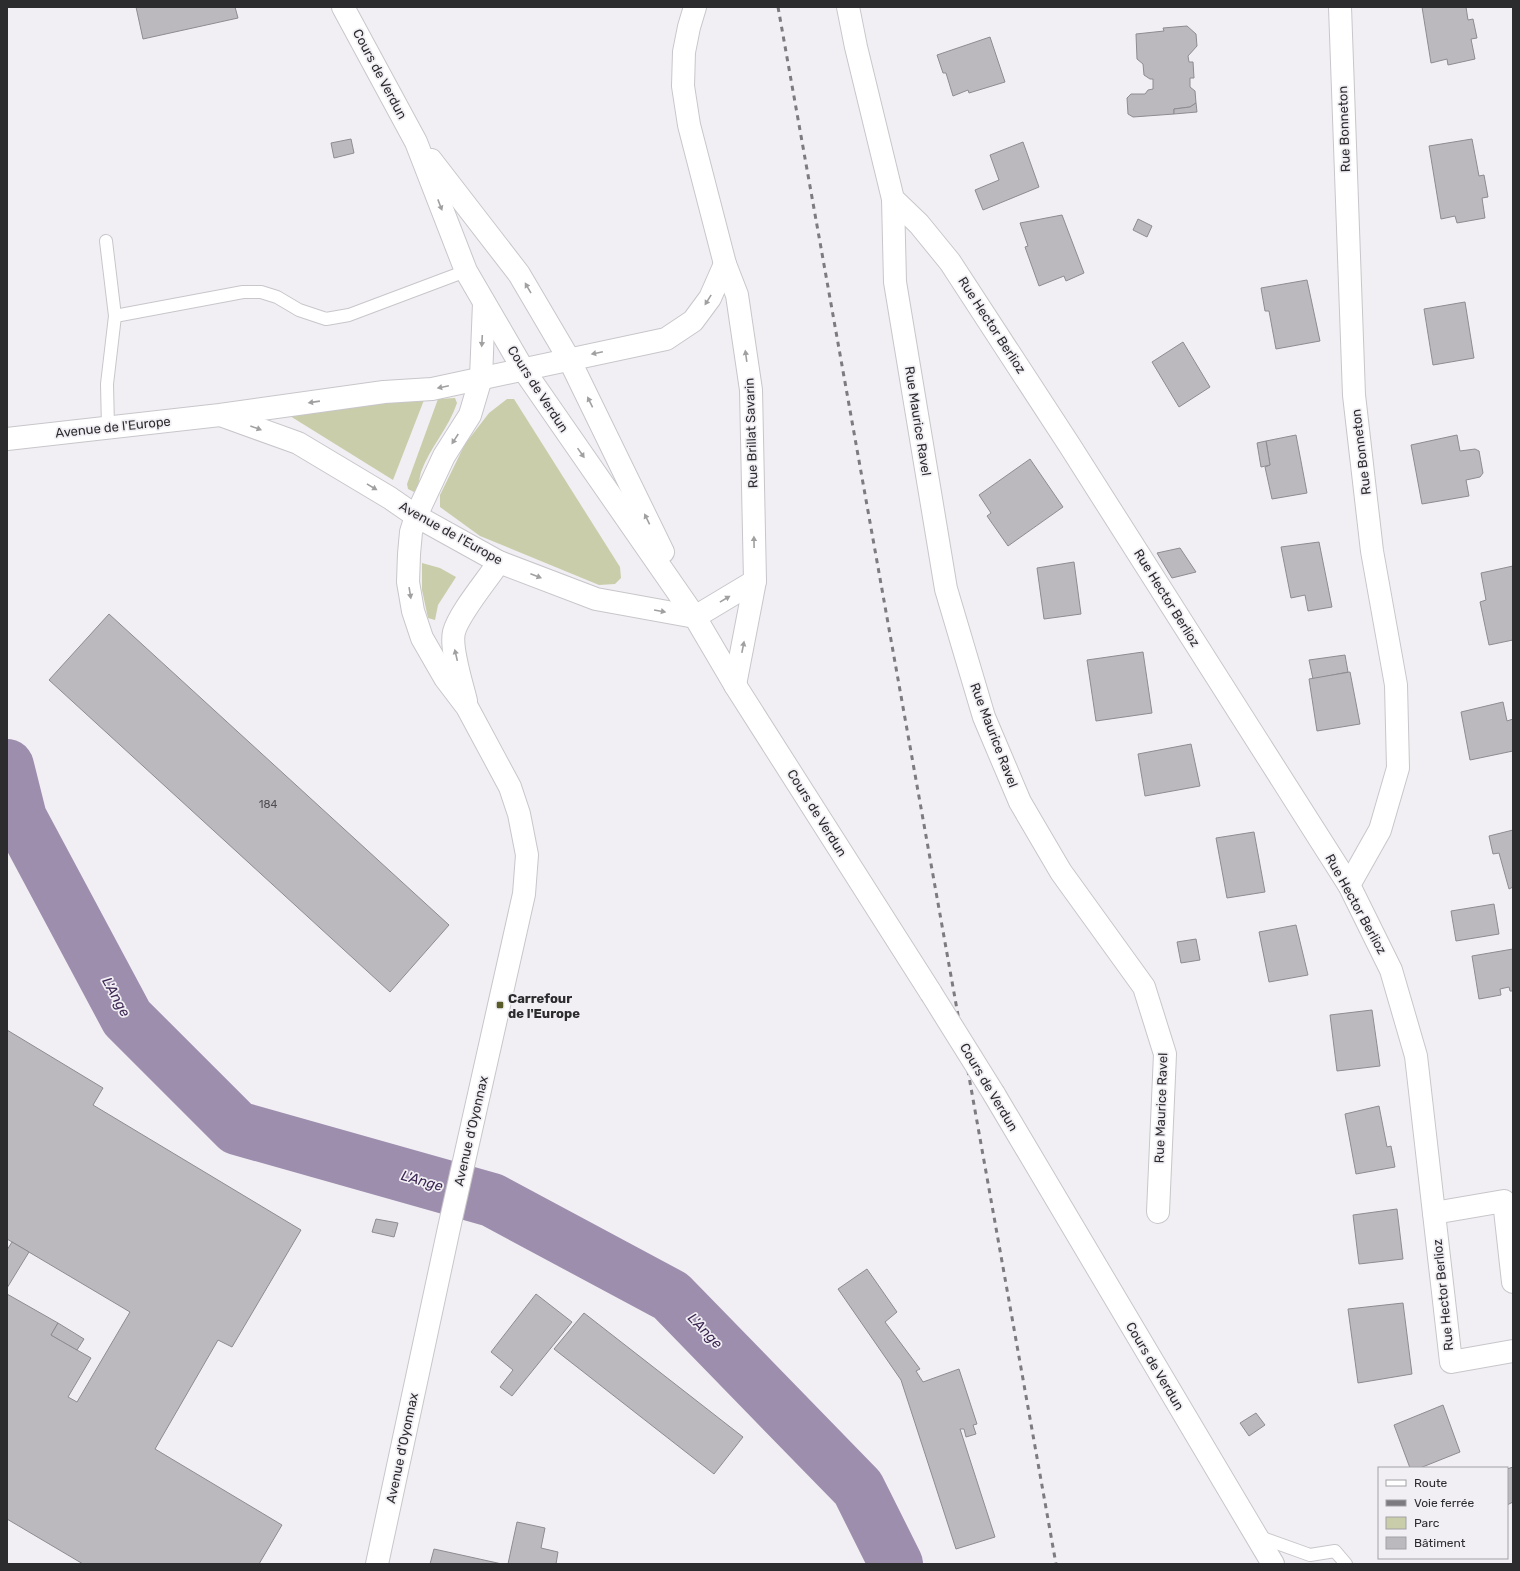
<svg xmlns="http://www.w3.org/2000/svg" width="1520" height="1571" font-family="Rubik,sans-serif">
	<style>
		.green { fill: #cacda9 }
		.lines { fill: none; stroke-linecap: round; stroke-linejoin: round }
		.river { stroke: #9d8eae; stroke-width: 54 }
		.building { fill: #bbb9be; stroke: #8e8c90 }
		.service-casing { stroke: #c8c6ca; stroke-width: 14 }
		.minor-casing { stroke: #c8c6ca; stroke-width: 24 }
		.secondary-casing { stroke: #c8c6ca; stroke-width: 24 }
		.primary-casing { stroke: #c8c6ca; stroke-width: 24 }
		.service { stroke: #fff; stroke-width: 12 }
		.minor { stroke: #fff; stroke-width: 22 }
		.secondary { stroke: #fff; stroke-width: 22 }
		.primary { stroke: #fff; stroke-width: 22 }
		.rail { stroke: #7d7b7f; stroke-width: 3; stroke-dasharray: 5 5; stroke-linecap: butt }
		.primary-bridge-casing { stroke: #c8c6ca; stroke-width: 24; stroke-linecap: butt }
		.primary-bridge { stroke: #fff; stroke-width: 22 }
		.oneway { fill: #a0a0a0 }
		.poi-dot { fill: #595b29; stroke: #f1eff4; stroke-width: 1.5 }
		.labels { text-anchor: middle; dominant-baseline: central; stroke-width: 3.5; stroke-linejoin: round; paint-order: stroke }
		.number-label { font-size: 11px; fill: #504e51 }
		.street-label { font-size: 13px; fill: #2c2b2d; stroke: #f1eff4 }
		.poi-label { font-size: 13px; font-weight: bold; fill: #2c2b2d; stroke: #f1eff4; text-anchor: start }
		.water-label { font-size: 14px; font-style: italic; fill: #3c2652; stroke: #f1eff4 }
	</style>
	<rect width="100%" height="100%" fill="#f1eff4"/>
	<g class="green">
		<path d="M455 398 457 403C449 428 430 447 421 472 419 479 419 487 414 492L408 489 407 484 438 399Z"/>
		<polygon points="507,399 514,399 620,567 621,578 615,584 599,585 480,536 440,507 440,495 465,444 489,413"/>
		<polygon points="424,400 393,480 290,416 293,410"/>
		<polygon points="422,563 440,568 456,577 438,605 435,620 428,618 422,590"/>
	</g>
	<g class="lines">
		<polyline class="river" points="7,766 20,818 127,1018 237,1128 492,1200 671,1296 858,1488 896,1564"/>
	</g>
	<g class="building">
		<polygon points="136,7 235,7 238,18 143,39"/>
		<polygon points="1422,7 1466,7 1468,20 1473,19 1477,38 1471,39 1475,59 1448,65 1447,59 1431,63"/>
		<polygon points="1187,26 1196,34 1197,46 1188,56 1189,62 1193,62 1194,78 1190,78 1190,87 1195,91 1196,103 1190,107 1174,109 1174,114 1133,117 1128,114 1127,98 1131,94 1145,94 1148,90 1153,89 1153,79 1150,79 1144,75 1143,64 1137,59 1136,34 1164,31 1163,28"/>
		<polygon points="990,37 1005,82 969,93 968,90 953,96 946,73 943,73 937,55"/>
		<polygon points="1196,103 1197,112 1174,114 1174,109 1190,107"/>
		<polygon points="351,139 354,153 334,158 331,143"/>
		<polygon points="1472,139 1479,176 1484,175 1488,197 1482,198 1485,218 1457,223 1455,216 1441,219 1429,146"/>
		<polygon points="1023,142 1039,187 983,210 975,190 999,180 990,155"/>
		<polygon points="1062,215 1084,273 1066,281 1064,276 1039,286 1025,247 1028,246 1020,223"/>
		<polygon points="1138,219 1152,226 1147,237 1133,230"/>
		<polygon points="1307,280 1320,341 1276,349 1269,311 1265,311 1261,288"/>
		<polygon points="1465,302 1474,358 1433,365 1424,309"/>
		<polygon points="1183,342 1210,387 1179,407 1152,362"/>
		<polygon points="1296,435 1307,493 1272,499 1265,467 1270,465 1266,441"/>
		<polygon points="1457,435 1460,451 1475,449 1479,451 1483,473 1480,477 1466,480 1469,496 1422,504 1411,445"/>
		<polygon points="1266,441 1270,465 1261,467 1257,443"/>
		<polygon points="1030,459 1063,507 1008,546 987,516 991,513 979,495"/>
		<polygon points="1319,542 1332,607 1308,611 1305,595 1291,598 1281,547"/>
		<polygon points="1180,548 1196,572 1172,578 1157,553"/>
		<polygon points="1074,562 1081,614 1044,619 1037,568"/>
		<polygon points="1513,566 1513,640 1489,645 1480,602 1486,600 1481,573"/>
		<polygon points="109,614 449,925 390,992 49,680"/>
		<polygon points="1143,652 1152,713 1096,721 1087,660"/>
		<polygon points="1345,655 1348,672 1313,679 1309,660"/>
		<polygon points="1350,672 1360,724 1317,731 1309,679"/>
		<polygon points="1503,702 1507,721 1513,719 1513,751 1470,760 1461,712"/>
		<polygon points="1191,744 1200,786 1145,796 1138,754"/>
		<polygon points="1513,830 1513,887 1509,889 1499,853 1493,854 1489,836"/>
		<polygon points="1254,832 1265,892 1227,898 1216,838"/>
		<polygon points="1494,904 1499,934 1456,941 1451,911"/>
		<polygon points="1296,925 1308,975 1269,982 1259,932"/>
		<polygon points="1196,939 1200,960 1181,963 1177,942"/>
		<polygon points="1513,949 1513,991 1510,991 1509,987 1500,989 1501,995 1479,999 1472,956"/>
		<polygon points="1372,1010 1380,1066 1337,1071 1330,1015"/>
		<polygon points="7,1030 103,1088 93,1105 301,1230 232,1347 218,1340 155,1449 282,1525 259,1564 83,1564 7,1519 7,1294 58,1323 51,1335 91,1358 68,1397 77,1402 130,1312 7,1239"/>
		<polygon points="1379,1106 1387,1147 1391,1146 1395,1167 1356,1174 1345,1114"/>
		<polygon points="1397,1209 1403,1259 1359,1264 1353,1215"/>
		<polygon points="376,1219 398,1223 394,1237 372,1232"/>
		<polygon points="12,1242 29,1252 7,1288 7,1250"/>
		<polygon points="867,1269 897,1312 885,1322 920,1369 916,1371 923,1382 959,1369 977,1424 973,1425 976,1434 966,1437 964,1429 960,1429 995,1537 956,1549 901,1380 838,1289"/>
		<polygon points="536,1294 572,1322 512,1396 500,1387 513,1370 491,1352"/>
		<polygon points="1403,1303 1412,1374 1358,1383 1348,1309"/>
		<polygon points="584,1313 743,1437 714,1474 554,1349"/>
		<polygon points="58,1323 84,1339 77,1350 51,1335"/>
		<polygon points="1443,1405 1460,1452 1420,1468 1410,1468 1394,1425"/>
		<polygon points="1256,1413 1265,1425 1249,1436 1240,1423"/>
		<polygon points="1513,1467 1513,1502 1507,1505 1507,1469"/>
		<polygon points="517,1522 545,1528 541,1548 558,1552 556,1564 508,1564"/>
		<polygon points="434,1549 502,1564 430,1564"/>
	</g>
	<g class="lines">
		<g class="service-casing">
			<g id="service">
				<polyline points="106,241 115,316"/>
				<polyline points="108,427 107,384 115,316 243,292 261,292 277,297 299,310 326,319 349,315 466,271"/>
				<polyline points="1257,1536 1310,1555 1335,1551 1346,1564"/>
			</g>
		</g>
		<g class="minor-casing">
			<g id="minor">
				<polyline points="848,7 856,47 893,199 919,224 950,262 1070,446 1349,885 1391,970 1416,1056 1451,1362 1513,1351"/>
				<polyline points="1340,7 1354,395 1372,551 1396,685 1398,768 1380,830 1349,885"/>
				<polyline points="893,199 895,282 946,589 984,717 1020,802 1061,872 1144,987 1165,1054 1158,1212"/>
				<polyline points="1434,1213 1504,1201 1513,1282"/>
			</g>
		</g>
		<g class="secondary-casing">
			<g id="secondary">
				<polyline points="695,7 689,27 684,52 683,86 689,125 725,264 737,295 751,390 755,581 735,685"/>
				<polyline points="223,416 298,443 390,498 416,516 499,562 596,599 695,617 755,581"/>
				<polyline points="7,439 220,415 384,392 432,389 666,339 693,321 710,298 725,264"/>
				<path d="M466 701C462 684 450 648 454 632 459 613 488 579 499 562"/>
				<polyline points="377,1564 449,1228 524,894 527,855 519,814 510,787 467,707 445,678 422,638 413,611 408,582 409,554 411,532 416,516 444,456 470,415 481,378 484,303"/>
			</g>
		</g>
		<g class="primary-casing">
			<g id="primary">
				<polyline points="343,7 416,142 466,271 523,369 695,617 735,685 931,993"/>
				<polyline points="431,160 519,274 569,359 663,552"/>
				<polyline points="994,1094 1273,1564"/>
			</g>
		</g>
		<use href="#service" class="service"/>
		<use href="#minor" class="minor"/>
		<use href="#secondary" class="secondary"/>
		<use href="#primary" class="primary"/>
		<polyline class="rail" points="778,7 1056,1564"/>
		<g class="primary-bridge-casing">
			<polyline id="primary-bridge" points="931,993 994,1094"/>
		</g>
		<use href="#primary-bridge" class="primary-bridge"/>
	</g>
	<defs><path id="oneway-solid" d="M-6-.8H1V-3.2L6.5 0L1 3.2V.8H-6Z"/></defs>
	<g class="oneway">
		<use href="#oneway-solid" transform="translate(440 205) rotate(69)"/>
		<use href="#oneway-solid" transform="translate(528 288) rotate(-120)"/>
		<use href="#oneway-solid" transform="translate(708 300) rotate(122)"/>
		<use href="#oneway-solid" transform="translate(482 341) rotate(93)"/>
		<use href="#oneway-solid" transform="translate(597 353) rotate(168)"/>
		<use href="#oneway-solid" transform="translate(746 356) rotate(-98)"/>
		<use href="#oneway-solid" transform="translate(443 387) rotate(168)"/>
		<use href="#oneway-solid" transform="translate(314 402) rotate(172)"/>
		<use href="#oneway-solid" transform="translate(590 402) rotate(-116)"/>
		<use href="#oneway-solid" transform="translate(256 428) rotate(20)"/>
		<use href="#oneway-solid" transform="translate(455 439) rotate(123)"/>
		<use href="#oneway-solid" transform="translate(581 453) rotate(55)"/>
		<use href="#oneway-solid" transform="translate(372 487) rotate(31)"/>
		<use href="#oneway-solid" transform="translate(647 519) rotate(-116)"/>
		<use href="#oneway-solid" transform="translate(754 542) rotate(-91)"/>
		<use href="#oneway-solid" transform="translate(536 576) rotate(21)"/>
		<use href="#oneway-solid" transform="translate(410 593) rotate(81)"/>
		<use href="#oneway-solid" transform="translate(725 599) rotate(-31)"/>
		<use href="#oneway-solid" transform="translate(660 611) rotate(10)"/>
		<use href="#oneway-solid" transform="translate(743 647) rotate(-79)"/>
		<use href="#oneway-solid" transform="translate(456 655) rotate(-103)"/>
	</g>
	<rect class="poi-dot" x="496" y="1001" width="8" height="8" rx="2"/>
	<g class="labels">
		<g class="number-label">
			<text x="268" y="804">184</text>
		</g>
		<g class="street-label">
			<text transform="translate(380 74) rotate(62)">Cours de Verdun</text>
			<text transform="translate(1344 129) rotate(-92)">Rue Bonneton</text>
			<text transform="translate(992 325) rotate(57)">Rue Hector Berlioz</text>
			<text transform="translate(538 389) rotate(57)">Cours de Verdun</text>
			<text transform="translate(918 421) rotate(81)">Rue Maurice Ravel</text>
			<text transform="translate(113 427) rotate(-6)">Avenue de l'Europe</text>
			<text transform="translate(751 433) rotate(-92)">Rue Brillat Savarin</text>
			<text transform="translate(1361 452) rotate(-97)">Rue Bonneton</text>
			<text transform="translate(451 533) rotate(29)">Avenue de l'Europe</text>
			<text transform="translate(1167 598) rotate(58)">Rue Hector Berlioz</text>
			<text transform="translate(994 735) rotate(69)">Rue Maurice Ravel</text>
			<text transform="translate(817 813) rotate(58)">Cours de Verdun</text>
			<text transform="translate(1356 904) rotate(61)">Rue Hector Berlioz</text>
			<text transform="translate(989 1087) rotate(59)">Cours de Verdun</text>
			<text transform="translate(1161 1108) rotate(-88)">Rue Maurice Ravel</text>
			<text transform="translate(471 1131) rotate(-77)">Avenue d'Oyonnax</text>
			<text transform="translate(1443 1295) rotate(-96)">Rue Hector Berlioz</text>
			<text transform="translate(1155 1366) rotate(59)">Cours de Verdun</text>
			<text transform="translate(402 1448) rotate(-78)">Avenue d'Oyonnax</text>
		</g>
		<g class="poi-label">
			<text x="508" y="998">Carrefour<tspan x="508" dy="15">de l'Europe</tspan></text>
		</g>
		<g class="water-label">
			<text transform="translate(116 997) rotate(61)">L'Ange</text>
			<text transform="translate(422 1181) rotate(16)">L'Ange</text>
			<text transform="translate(705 1331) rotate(46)">L'Ange</text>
		</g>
	</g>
	<rect width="1520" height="1571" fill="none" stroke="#2c2b2d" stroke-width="16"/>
	<rect x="1378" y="1467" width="130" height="92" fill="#f1eff4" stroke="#a2a1a4"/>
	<rect x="1386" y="1480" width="20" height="6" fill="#ffffff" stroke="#a2a1a4"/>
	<text x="1414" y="1487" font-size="12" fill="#2c2b2d">Route</text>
	<rect x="1386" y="1500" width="20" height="6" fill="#7d7b7f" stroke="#a2a1a4"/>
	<text x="1414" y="1507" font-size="12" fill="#2c2b2d">Voie ferrée</text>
	<rect x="1386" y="1517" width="20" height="12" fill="#cacda9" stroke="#a2a1a4"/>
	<text x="1414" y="1527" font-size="12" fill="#2c2b2d">Parc</text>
	<rect x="1386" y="1537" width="20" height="12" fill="#bbb9be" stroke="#a2a1a4"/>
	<text x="1414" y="1547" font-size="12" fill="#2c2b2d">Bâtiment</text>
</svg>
